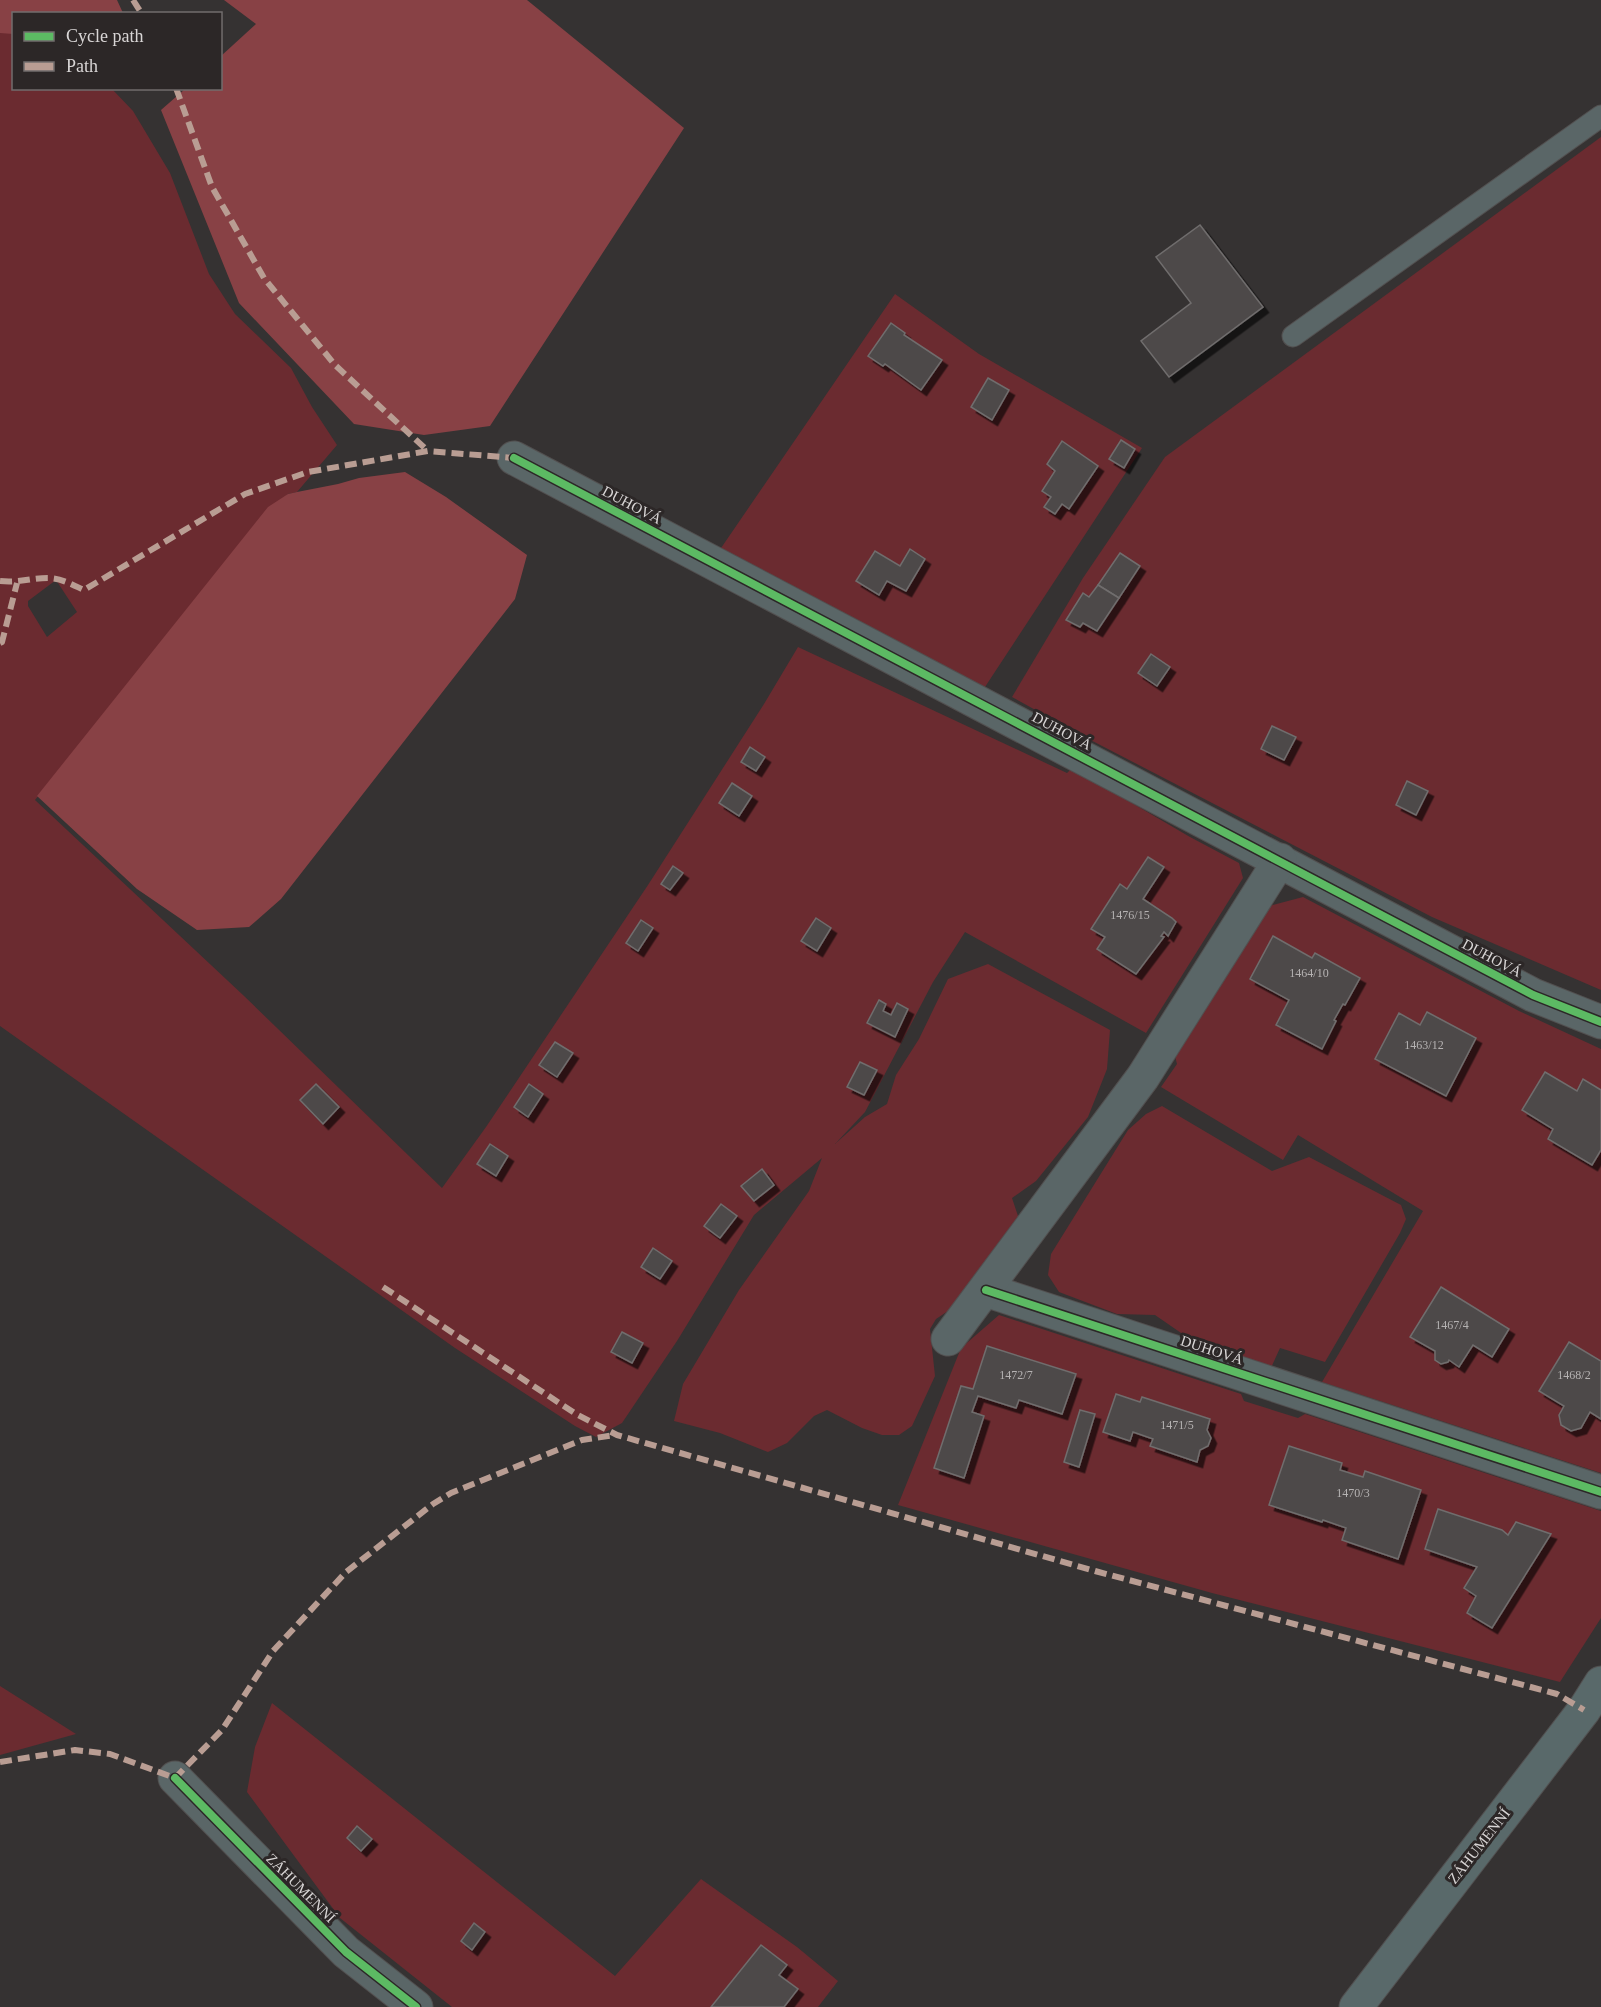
<svg xmlns="http://www.w3.org/2000/svg" width="1601" height="2007" font-family="Georgia,serif">
	<style>
		.green { fill: #6b2b30; fill-rule: evenodd }
		.forest { fill: #884145 }
		.building { fill: #4d4a4a; stroke: #706d6d; stroke-width: 1.5; filter: url(#shadow) }
		.lines { fill: none; stroke-linecap: round; stroke-linejoin: round }
		.lane-casing { stroke: #525050; stroke-width: 23 }
		.street-casing { stroke: #525050; stroke-width: 35 }
		.secondary-casing { stroke: #525050; stroke-width: 35 }
		.lane { stroke: #5a6667; stroke-width: 21 }
		.street { stroke: #5a6667; stroke-width: 33 }
		.secondary { stroke: #59696a; stroke-width: 33 }
		.quiet { stroke: #b99d93; stroke-width: 6; stroke-dasharray: 12 6; stroke-linecap: butt }
		.cycleway-casing { stroke: #2c2727; stroke-width: 11 }
		.cycleway { stroke: #5cba63; stroke-width: 8 }
		.labels { text-anchor: middle; dominant-baseline: central; stroke-width: 6; stroke-linejoin: round; paint-order: stroke }
		.number-label { font-size: 12px; fill: #b5b2b2 }
		.street-label { font-size: 15px; fill: #d8d5d5; stroke: #2c2727 }
	</style>
	<defs>
		<filter id="shadow"><feDropShadow dx="5.5" dy="5.5" stdDeviation="0" flood-color="#0009"/></filter>
	</defs>
	<rect width="100%" height="100%" fill="#353232"/>
	<g class="green">
		<path d="M7 32 13 34 14 88 112 89 133 111 170 173 209 274 235 314 291 368 312 407 337 445 297 492 288 494 35 800 243 995 442 1188 486 1127 648 885 764 704 798 647 1067 773 1072 768 1190 837 1239 863 1243 878 1146 1033 965 932 933 982 865 1112 835 1144 865 1117 887 1104 896 1075 919 1039 948 979 988 964 1110 1030 1107 1069 1088 1117 1036 1181 1012 1198 1019 1219 951 1309 936 1319 930 1329 935 1376 912 1426 899 1435H882L862 1428 827 1410 814 1416 787 1443 768 1452 720 1433 674 1421 683 1384 739 1290 809 1191 822 1158 754 1215 677 1341 622 1423 596 1437 575 1426 455 1348 0 1026V33ZM56 580 77 612 47 637 28 606V601Z"/>
		<polygon points="1601,137 1601,990 1432,917 1079,734 1012,697 1083,578 1165,457"/>
		<polygon points="895,294 979,354 1142,448 983,690 719,551"/>
		<polygon points="1303,897 1519,1011 1601,1049 1601,1473 1322,1382 1423,1211 1298,1135 1283,1160 1161,1087 1177,1064 1175,1056 1269,906"/>
		<polygon points="1162,1106 1272,1171 1309,1157 1401,1205 1406,1219 1400,1233 1325,1362 1280,1348 1270,1370 1184,1335 1155,1315 1117,1314 1059,1292 1048,1275 1051,1254 1128,1130 1146,1114"/>
		<polygon points="999,1315 1241,1394 1244,1401 1298,1418 1305,1414 1601,1511 1601,1618 1560,1682 1212,1593 898,1505 961,1348"/>
		<polygon points="0,1686 76,1734 0,1755"/>
		<polygon points="272,1703 615,1976 701,1879 797,1947 838,1981 818,2007 452,2007 340,1918 247,1792 255,1747"/>
	</g>
	<g class="forest">
		<polygon points="0,0 117,0 123,13 14,14 13,34 0,33"/>
		<polygon points="224,0 527,0 684,128 490,426 424,435 354,424 239,303 161,110 185,89 220,88 221,56 256,24"/>
		<polygon points="405,472 446,497 527,555 515,599 281,899 249,927 197,930 137,889 37,796 268,507 288,494 297,492 338,484 359,478"/>
	</g>
	<g class="building">
		<polygon points="1200,225 1263,307 1169,377 1141,341 1191,303 1156,257"/>
		<polygon points="891,323 905,333 904,335 942,360 921,390 885,364 883,366 868,356"/>
		<polygon points="988,378 1009,390 992,420 971,407"/>
		<polygon points="1121,440 1135,449 1124,468 1109,459"/>
		<polygon points="1062,441 1098,466 1069,509 1062,504 1055,514 1044,507 1051,497 1042,491 1055,471 1047,464"/>
		<polygon points="910,549 925,559 906,591 887,581 879,595 856,581 875,551 900,566"/>
		<polygon points="1120,553 1140,566 1119,598 1098,585"/>
		<polygon points="1098,585 1119,598 1097,631 1083,623 1080,627 1066,620 1083,593 1089,597"/>
		<polygon points="1151,654 1170,667 1157,686 1138,673"/>
		<polygon points="1272,726 1296,737 1284,760 1261,749"/>
		<polygon points="750,747 765,757 756,771 741,762"/>
		<polygon points="1407,781 1428,791 1416,815 1396,805"/>
		<polygon points="732,783 752,796 739,816 719,803"/>
		<polygon points="1148,857 1164,867 1143,899 1172,918 1176,922 1168,936 1164,932 1161,936 1164,937 1136,974 1097,949 1105,937 1091,929 1120,884 1127,889"/>
		<polygon points="673,866 683,873 670,890 661,884"/>
		<polygon points="816,918 831,928 817,951 801,941"/>
		<polygon points="641,920 653,928 638,951 626,943"/>
		<polygon points="1273,936 1312,958 1315,953 1360,978 1345,1005 1343,1004 1334,1020 1336,1021 1322,1049 1276,1025 1289,1000 1250,979"/>
		<polygon points="879,1000 886,1004 883,1011 891,1015 897,1003 908,1009 895,1037 867,1023"/>
		<polygon points="1427,1012 1476,1038 1446,1096 1375,1059 1399,1013 1420,1025"/>
		<polygon points="555,1042 573,1053 557,1077 539,1065"/>
		<polygon points="860,1062 877,1070 864,1095 847,1087"/>
		<polygon points="1545,1072 1577,1091 1583,1079 1601,1090 1601,1150 1592,1165 1548,1139 1553,1129 1522,1110"/>
		<polygon points="316,1084 339,1107 323,1124 300,1100"/>
		<polygon points="529,1084 543,1094 528,1117 514,1107"/>
		<polygon points="490,1144 508,1156 496,1176 477,1164"/>
		<polygon points="762,1169 774,1185 754,1201 741,1186"/>
		<polygon points="721,1204 737,1216 720,1238 704,1226"/>
		<polygon points="653,1248 672,1261 660,1279 641,1267"/>
		<polygon points="1441,1287 1509,1329 1492,1357 1473,1345 1459,1367 1449,1360 1448,1362 1441,1364 1435,1360 1435,1351 1410,1337"/>
		<polygon points="622,1332 643,1343 632,1363 611,1352"/>
		<polygon points="1569,1342 1601,1361 1601,1419 1590,1412 1581,1428 1571,1431 1561,1425 1559,1415 1564,1406 1539,1391"/>
		<polygon points="987,1346 1076,1374 1062,1414 1019,1400 1016,1408 978,1396 972,1412 984,1416 964,1478 934,1468 961,1386 973,1389"/>
		<polygon points="1116,1394 1140,1402 1142,1397 1210,1419 1207,1430 1211,1438 1208,1446 1200,1450 1197,1462 1150,1446 1153,1439 1133,1432 1130,1441 1103,1432"/>
		<polygon points="1080,1410 1095,1414 1079,1467 1064,1462"/>
		<polygon points="1289,1446 1342,1463 1340,1470 1363,1477 1365,1471 1421,1490 1398,1559 1342,1540 1346,1528 1323,1520 1322,1522 1269,1505"/>
		<polygon points="1438,1509 1502,1530 1508,1535 1516,1522 1551,1534 1492,1628 1467,1613 1476,1596 1464,1588 1477,1567 1425,1549"/>
		<polygon points="357,1826 372,1839 361,1851 347,1838"/>
		<polygon points="474,1923 485,1932 472,1950 461,1941"/>
		<polygon points="761,1945 787,1965 779,1975 798,1989 784,2007 711,2007"/>
	</g>
	<g class="lines">
		<g class="lane-casing">
			<polyline id="lane" points="1293,336 1601,116"/>
		</g>
		<g class="street-casing">
			<g id="street">
				<polyline points="514,458 1533,995 1601,1022"/>
				<polyline points="986,1290 1601,1492"/>
				<polyline points="948,1339 1143,1077 1280,860"/>
				<polyline points="175,1778 346,1952 416,2007"/>
			</g>
		</g>
		<g class="secondary-casing">
			<polyline id="secondary" points="1356,2007 1584,1710 1601,1683"/>
		</g>
		<use href="#lane" class="lane"/>
		<use href="#street" class="street"/>
		<use href="#secondary" class="secondary"/>
		<g class="quiet">
			<polyline points="133,0 142,14"/>
			<polyline points="176,88 212,187 264,278 335,365 428,451"/>
			<path d="M0 581C19 583 30 578 48 578 61 578 73 585 84 590L245 494 308 472 428 451 514 458"/>
			<polyline points="0,643 2,642 17,583"/>
			<polyline points="383,1287 576,1414 617,1435 1095,1571 1557,1694 1584,1710"/>
			<polyline points="0,1762 75,1750 110,1754 175,1778 222,1730 273,1651 346,1572 433,1504 451,1493 582,1440 615,1435"/>
		</g>
		<g class="cycleway-casing">
			<g id="cycleway">
				<polyline points="514,458 1533,995 1601,1022"/>
				<polyline points="986,1290 1601,1492"/>
				<polyline points="175,1778 346,1952 416,2007"/>
			</g>
		</g>
		<use href="#cycleway" class="cycleway"/>
	</g>
	<g class="labels">
		<g class="number-label">
			<text x="1130" y="915">1476/15</text>
			<text x="1309" y="973">1464/10</text>
			<text x="1424" y="1045">1463/12</text>
			<text x="1452" y="1325">1467/4</text>
			<text x="1016" y="1375">1472/7</text>
			<text x="1574" y="1375">1468/2</text>
			<text x="1177" y="1425">1471/5</text>
			<text x="1353" y="1493">1470/3</text>
		</g>
		<g class="street-label">
			<text transform="translate(632 505) rotate(28)">DUHOVÁ</text>
			<text transform="translate(1062 731) rotate(28)">DUHOVÁ</text>
			<text transform="translate(1492 958) rotate(28)">DUHOVÁ</text>
			<text transform="translate(1212 1350) rotate(18)">DUHOVÁ</text>
			<text transform="translate(1479 1846) rotate(-52)">ZÁHUMENNÍ</text>
			<text transform="translate(301 1888) rotate(45)">ZÁHUMENNÍ</text>
		</g>
	</g>
	<rect x="12" y="12" width="210" height="78" fill="#2c2727" stroke="#716d6d" stroke-width="1.5"/>
	<rect x="24" y="32" width="30" height="9" fill="#5cba63" stroke="#716d6d" stroke-width="1.5"/>
	<text x="66" y="42" font-size="18" fill="#d8d5d5">Cycle path</text>
	<rect x="24" y="62" width="30" height="9" fill="#b99d93" stroke="#716d6d" stroke-width="1.5"/>
	<text x="66" y="72" font-size="18" fill="#d8d5d5">Path</text>
</svg>
